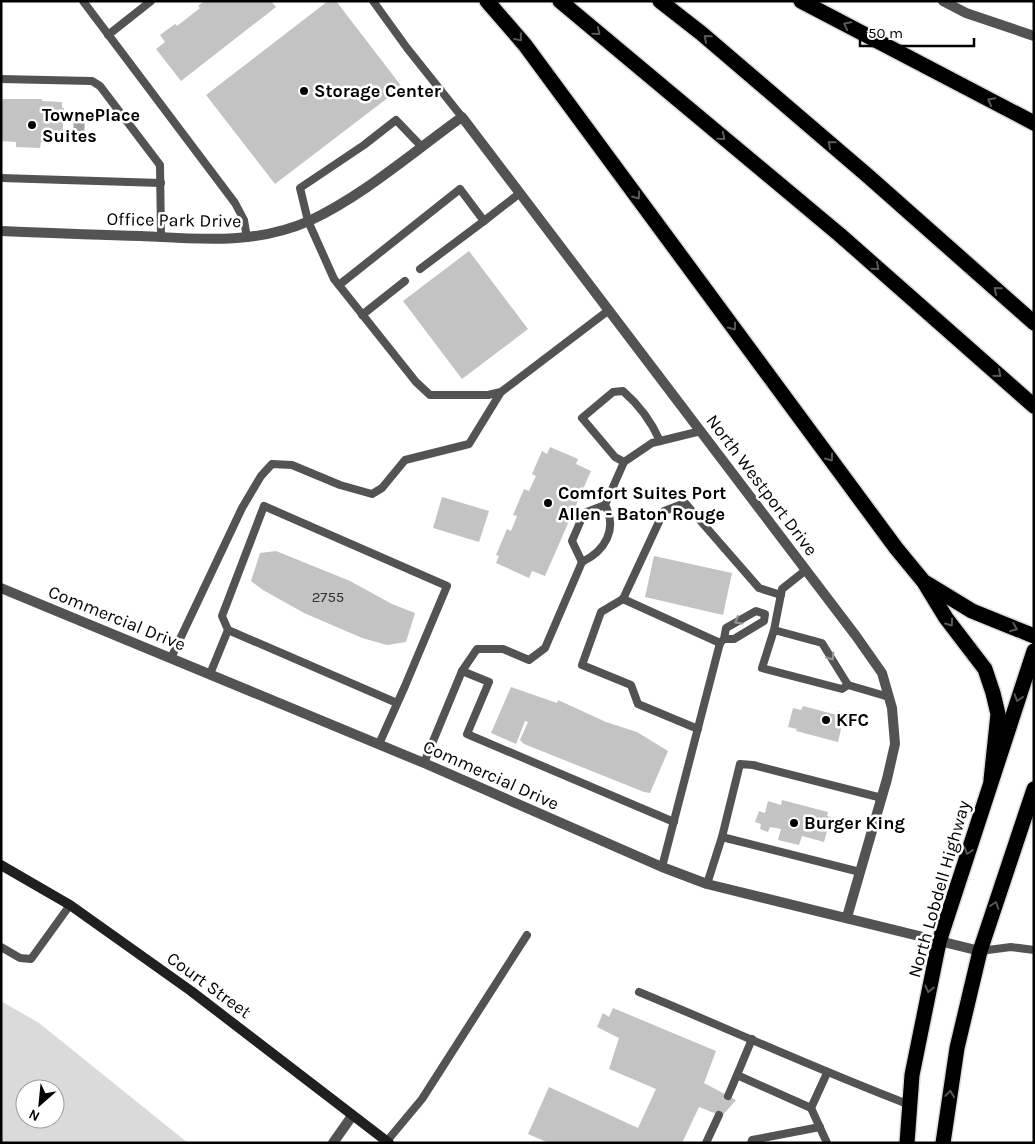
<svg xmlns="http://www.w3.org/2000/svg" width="1035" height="1144" font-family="Karla,sans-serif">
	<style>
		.green { fill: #dadada; fill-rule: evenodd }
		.water { fill: #a1a1a1 }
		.building { fill: #c3c3c3 }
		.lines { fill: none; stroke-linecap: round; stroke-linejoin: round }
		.highway-casing { stroke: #dbdbdb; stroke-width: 18 }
		.lane { stroke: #535353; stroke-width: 8 }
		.street { stroke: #535353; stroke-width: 10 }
		.secondary { stroke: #202020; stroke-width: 10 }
		.highway { stroke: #000; stroke-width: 15 }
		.oneway { stroke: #595959 }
		.oneway2 { stroke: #989898 }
		.poi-dot { fill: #000; stroke: #fff; stroke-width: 2 }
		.labels { text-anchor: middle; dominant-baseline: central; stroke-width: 5; stroke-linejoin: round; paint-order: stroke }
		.number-label { font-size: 15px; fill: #313131 }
		.poi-label { font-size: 18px; font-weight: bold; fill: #000; stroke: #fff; text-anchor: start }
		.street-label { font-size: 18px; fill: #000; stroke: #fff }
	</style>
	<rect width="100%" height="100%" fill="#fff"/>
	<path class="green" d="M1 1001 39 1023 188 1143H1ZM25 1089H55V1119H25Z"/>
	<polygon class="water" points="74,116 85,117 84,137 73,137"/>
	<g class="building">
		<polygon points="204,1 271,1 276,7 181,81 156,49 165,42 160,35 175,24 177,26 200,8 198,6"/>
		<polygon points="328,1 336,1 402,87 275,184 206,95"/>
		<polygon points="1,99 42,99 42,101 62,102 62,108 64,108 62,143 41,142 40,148 16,147 16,142 1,141"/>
		<polygon points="469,251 528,329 462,379 403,301"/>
		<polygon points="550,447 578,459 576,464 591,471 545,576 532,571 529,578 496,563 499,556 496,555 507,529 511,531 517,516 513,515 524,489 529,491 536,476 532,474 542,451 547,454"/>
		<polygon points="442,497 489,511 479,542 433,528"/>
		<polygon points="276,551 350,581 392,604 415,613 406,642 387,645 362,638 304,613 263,590 251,581 260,553"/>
		<polygon points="654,556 732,573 723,615 645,597"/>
		<polygon points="511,687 557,703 558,700 606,722 637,732 668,751 650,793 644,792 524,744 520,740 528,722 525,721 516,744 491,733"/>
		<polygon points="803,706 837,715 838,711 850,715 848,724 846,723 845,726 842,725 838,742 796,731 797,729 788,727 793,708 801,710"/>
		<polygon points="782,800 828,812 827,816 831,817 824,842 802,836 799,845 778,840 781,829 770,827 768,832 760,829 761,824 755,822 759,811 765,813 768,801 781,805"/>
		<polygon points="613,1008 716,1051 704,1083 736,1100 722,1116 699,1107 682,1143 549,1143 528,1134 549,1087 638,1128 656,1089 609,1069 619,1038 597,1027 603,1013 609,1017"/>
	</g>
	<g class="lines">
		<g class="highway-casing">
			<g id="highway">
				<polyline points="487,1 525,45 896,548 924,582 946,618 985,669 993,693 998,714 991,780"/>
				<polyline points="560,1 840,235 1034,406"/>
				<polyline points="660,1 701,33 868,176 1034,323"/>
				<polyline points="801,1 1034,123"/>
				<polyline points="926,583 972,611 1034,636"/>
				<polyline points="907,1143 912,1075 939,942 1034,651"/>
				<polyline points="943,1143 957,1048 980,951 1034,789"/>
			</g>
		</g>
		<g class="lane">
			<polyline points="83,1 235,203 244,220 247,238"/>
			<polyline points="373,1 407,48 462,117"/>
			<polyline points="108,35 151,1"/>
			<polyline points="1,79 92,81 100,86 160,165 161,237"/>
			<polyline points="421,146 396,120 364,145 300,188 308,221 334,279 416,382 430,395 488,395 501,392 609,310"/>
			<polyline points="1,178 161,183"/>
			<polyline points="420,269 484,221"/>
			<polyline points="339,285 460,189 484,221 520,193"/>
			<polyline points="362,315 405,281"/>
			<path d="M624 462 615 457 582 418 613 392 623 391C638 404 652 423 660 441"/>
			<polyline points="582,562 572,541 584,513 605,505"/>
			<polyline points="623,599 601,612 582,665 631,685 638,704 698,729"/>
			<polyline points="228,630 397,703"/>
			<polyline points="774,630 822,643 848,685 842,689 762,668 774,630 782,589 806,570"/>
			<polyline points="720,643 724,639 734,639 764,621 765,614 756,611 726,628 724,639"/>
			<polyline points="171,658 242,508 261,476 272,464 292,465 340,485 372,494 382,488 405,460 469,444 501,392"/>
			<polyline points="462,671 489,682 467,734 674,822"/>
			<polyline points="210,674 228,630 222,616 264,506 447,586 405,686 379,744"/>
			<polyline points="848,685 889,697"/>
			<path d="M424 763 462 671 477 649H503L529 660 545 648 582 562C605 551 618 529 605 505L624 462 652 443 701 431"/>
			<polyline points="662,867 720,643 623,599 664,511 685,503 759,588 781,595"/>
			<polyline points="860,872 722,837 740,764 753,765 882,798"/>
			<polyline points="707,884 722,837"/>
			<polyline points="1,947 20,958 31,959 70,905"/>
			<polyline points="980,951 1011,947 1034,950"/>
			<path d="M639 992C729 1029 818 1070 910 1105"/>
			<polyline points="752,1039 737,1075 811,1108 827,1073"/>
			<polyline points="728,1096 737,1075"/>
			<polyline points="811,1108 827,1143"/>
			<polyline points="387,1141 422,1099 527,935"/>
			<polyline points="706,1143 719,1115"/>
			<polyline points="751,1143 752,1140 820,1127"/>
		</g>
		<g class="street">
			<polyline points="943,1 966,13 1034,36"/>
			<path d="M1 231C48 233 95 235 141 236 198 239 255 245 309 221 363 196 413 152 462 117L856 636 882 673 892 708 895 744 887 779 847 917"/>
			<polyline points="1,588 424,763 662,867 707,884 980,951"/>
			<polyline points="333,1143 352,1116"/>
		</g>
		<polyline class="secondary" points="1,865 70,905 191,991 389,1143"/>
		<use href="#highway" class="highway"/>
	</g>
	<defs><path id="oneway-chevron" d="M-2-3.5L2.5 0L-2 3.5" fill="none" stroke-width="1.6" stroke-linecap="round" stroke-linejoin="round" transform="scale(1.25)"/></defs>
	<g class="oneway">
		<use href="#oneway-chevron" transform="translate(847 25) rotate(-152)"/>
		<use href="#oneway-chevron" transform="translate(597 32) rotate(40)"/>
		<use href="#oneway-chevron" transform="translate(519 38) rotate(50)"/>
		<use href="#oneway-chevron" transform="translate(707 38) rotate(-139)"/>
		<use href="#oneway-chevron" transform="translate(991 101) rotate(-152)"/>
		<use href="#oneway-chevron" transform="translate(722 137) rotate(40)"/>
		<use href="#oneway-chevron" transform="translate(831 144) rotate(-139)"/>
		<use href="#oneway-chevron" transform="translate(637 196) rotate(54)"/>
		<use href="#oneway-chevron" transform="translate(876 267) rotate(41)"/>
		<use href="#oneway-chevron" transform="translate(997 290) rotate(-139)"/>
		<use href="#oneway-chevron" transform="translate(733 327) rotate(54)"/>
		<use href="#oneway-chevron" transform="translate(998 374) rotate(41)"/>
		<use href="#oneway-chevron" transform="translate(830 458) rotate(54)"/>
		<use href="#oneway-chevron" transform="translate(950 623) rotate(54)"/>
		<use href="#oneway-chevron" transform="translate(1014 628) rotate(22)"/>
		<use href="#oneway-chevron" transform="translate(1018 698) rotate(108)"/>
		<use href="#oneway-chevron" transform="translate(968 851) rotate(108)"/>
		<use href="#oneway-chevron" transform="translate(995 905) rotate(-72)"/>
		<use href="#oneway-chevron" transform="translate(929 989) rotate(103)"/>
		<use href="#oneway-chevron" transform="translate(950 1094) rotate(-82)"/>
	</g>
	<g class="oneway2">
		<use href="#oneway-chevron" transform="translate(738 621) rotate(149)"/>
		<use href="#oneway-chevron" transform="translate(831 657) rotate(57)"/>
	</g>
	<g class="poi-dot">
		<circle cx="304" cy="91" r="5"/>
		<circle cx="32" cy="125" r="5"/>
		<circle cx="548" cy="503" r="5"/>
		<circle cx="826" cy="720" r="5"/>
		<circle cx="794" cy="823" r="5"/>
	</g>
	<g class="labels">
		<g class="number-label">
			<text x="328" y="597">2755</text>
		</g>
		<g class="poi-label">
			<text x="314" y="91">Storage Center</text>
			<text x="42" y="115">TownePlace<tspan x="42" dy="21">Suites</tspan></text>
			<text x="558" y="493">Comfort Suites Port<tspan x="558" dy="21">Allen - Baton Rouge</tspan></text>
			<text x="836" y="720">KFC</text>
			<text x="804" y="823">Burger King</text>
		</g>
		<g class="street-label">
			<text transform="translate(174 220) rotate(1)">Office Park Drive</text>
			<text transform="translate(762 485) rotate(53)">North Westport Drive</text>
			<text transform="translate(117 618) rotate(22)">Commercial Drive</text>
			<text transform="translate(491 775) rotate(24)">Commercial Drive</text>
			<text transform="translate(939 889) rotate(-74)">North Lobdell Highway</text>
			<text transform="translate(209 985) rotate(36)">Court Street</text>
		</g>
	</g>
	<rect width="1035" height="1144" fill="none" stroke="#000000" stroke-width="5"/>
	<g transform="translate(40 1104) rotate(207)"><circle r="24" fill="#ffffff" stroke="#999999"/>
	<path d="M0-4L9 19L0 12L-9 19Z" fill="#000000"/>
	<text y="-8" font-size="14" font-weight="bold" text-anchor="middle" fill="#000000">N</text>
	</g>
	<path d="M860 38v8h114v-8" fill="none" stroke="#000000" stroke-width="2.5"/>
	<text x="868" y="38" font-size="15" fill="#000000" stroke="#ffffff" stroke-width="4" paint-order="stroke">50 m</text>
</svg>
